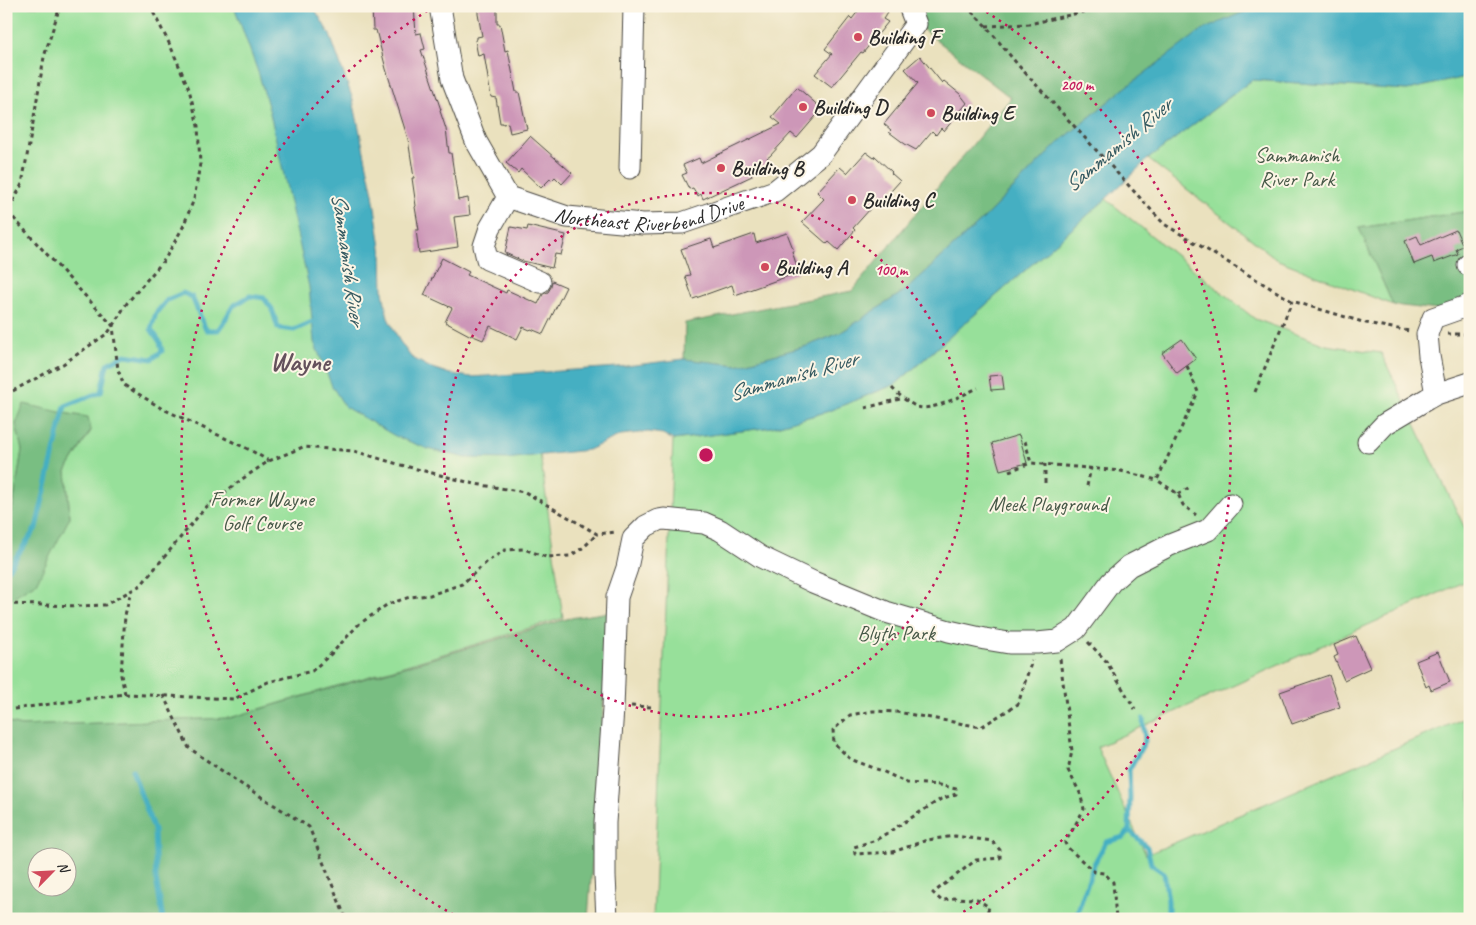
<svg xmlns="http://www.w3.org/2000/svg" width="1476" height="925" font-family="Caveat,sans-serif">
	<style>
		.green { fill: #97e09a; stroke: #618662 }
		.forest { fill: #79be82; stroke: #527456; fill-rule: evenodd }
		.water { fill: #44afc2; stroke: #386d76 }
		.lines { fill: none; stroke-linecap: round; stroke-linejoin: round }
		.stream { stroke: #44afc2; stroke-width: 5 }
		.building { fill: #cd97b8 }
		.minor-casing { stroke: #484641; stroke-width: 23 }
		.path { stroke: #484641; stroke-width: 3; stroke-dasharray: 4 4; stroke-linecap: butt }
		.minor { stroke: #fff; stroke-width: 21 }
		.ring { fill: none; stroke: #c2185b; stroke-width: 2.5; stroke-dasharray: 2.5 5 }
		.poi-dot { fill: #d1495b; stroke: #fcf5e5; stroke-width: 2 }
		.labels { text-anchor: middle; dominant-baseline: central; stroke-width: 4; stroke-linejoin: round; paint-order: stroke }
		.poi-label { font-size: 21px; font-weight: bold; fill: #2b2b2b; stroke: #fcf5e5; text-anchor: start }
		.park-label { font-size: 21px; fill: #465847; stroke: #fcf5e5 }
		.street-label { font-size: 21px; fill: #2b2b2b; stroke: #fcf5e5 }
		.water-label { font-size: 22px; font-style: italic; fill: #345960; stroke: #fcf5e5 }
		.district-label { font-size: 26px; font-weight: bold; fill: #64515c; stroke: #fcf5e5 }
		.centre { fill: #c2185b; stroke: #fcf5e5; stroke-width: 2.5 }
		.ring-label { font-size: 15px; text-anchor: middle; font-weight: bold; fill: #c2185b; stroke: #fcf5e5; stroke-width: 4; stroke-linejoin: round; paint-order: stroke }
	</style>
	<rect width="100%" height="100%" fill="#fcf5e5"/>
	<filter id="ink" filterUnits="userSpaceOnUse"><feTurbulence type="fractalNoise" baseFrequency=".02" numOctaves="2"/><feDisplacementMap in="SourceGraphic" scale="10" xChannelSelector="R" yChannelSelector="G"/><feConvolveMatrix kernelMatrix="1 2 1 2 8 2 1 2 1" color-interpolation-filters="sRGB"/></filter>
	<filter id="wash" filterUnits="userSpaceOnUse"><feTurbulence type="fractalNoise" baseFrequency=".0096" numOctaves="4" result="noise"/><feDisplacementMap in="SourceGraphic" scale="20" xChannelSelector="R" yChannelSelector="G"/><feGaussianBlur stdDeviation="1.12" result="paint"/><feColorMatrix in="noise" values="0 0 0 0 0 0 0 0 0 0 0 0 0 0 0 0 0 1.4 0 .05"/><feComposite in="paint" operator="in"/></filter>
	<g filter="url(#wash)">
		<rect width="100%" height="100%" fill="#eae1be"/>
		<g class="green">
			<polygon points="6,6 278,6 360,296 419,404 540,454 563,618 230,718 21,726 6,722 6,582 70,517 66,471 91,431 87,417 69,414 16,424 22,450 13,507 6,521"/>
			<polygon points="1470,76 1470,211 1359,228 1393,305 1278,260 1148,159 1252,80 1407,90"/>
			<polygon points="1106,199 1255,319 1326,345 1381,353 1470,539 1470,579 1097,747 1146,855 1470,716 1470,919 653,919 673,440 772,427 826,412 896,384"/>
		</g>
		<g class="forest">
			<polygon points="901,6 1259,6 1253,8 1121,91 1056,145 984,218 906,290 840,333 807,346 737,365 684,359 685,323 852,291 1011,98 916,24"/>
			<polygon points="1470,211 1470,309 1447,311 1393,305 1359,228"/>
			<polygon points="24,404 69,414 88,417 91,430 66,471 70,517 36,583 6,601 6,521 13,507 22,450 16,424"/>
			<path d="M610 612 588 919H6V722L21 726 230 718 570 618ZM38 858H68V888H38Z"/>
		</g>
		<polygon class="water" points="234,6 313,6 330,35 353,100 373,194 382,254 383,292 388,318 399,340 411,357 429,367 450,374 471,377 618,367 684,359 737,365 807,346 840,333 906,290 984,218 1056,145 1121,91 1202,30 1253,8 1259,6 1470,6 1470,76 1407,90 1252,80 1148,159 1106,199 896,384 826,412 772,427 673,440 663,434 648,432 621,435 588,450 506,459 466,458 428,449 395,436 345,407 332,386 314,342 309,287 270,113 259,75"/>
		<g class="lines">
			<g class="stream">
				<polyline points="6,570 8,569 36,528 65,406 101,392 107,364 125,355 152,359 162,351 160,342 151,329 156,313 167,300 183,293 192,297 206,330 218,330 225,320 233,306 250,296 264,298 272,309 278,328 294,330 312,322 318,322"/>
				<polyline points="132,770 154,830 156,879 163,919"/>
				<polyline points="1129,830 1147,847 1151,864 1164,873 1168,901 1168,919"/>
				<polyline points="1075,919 1094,864 1106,842 1124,837 1129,830 1130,797 1129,770 1145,741 1143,719"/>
			</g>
		</g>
		<g id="blocks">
			<g class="building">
				<polygon points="372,6 414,6 416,34 421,33 425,49 421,50 441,110 440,111 446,129 449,153 451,153 458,200 468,198 470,215 454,217 458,247 419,253 416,230 419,230 415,207 416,206 412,178 414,178 408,139 386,69 376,30 373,30"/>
				<polygon points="478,6 497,6 497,24 500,24 505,51 508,50 516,92 519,92 527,129 510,133 508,123 503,124 503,123 500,123 496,98 491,97 484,54 478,56 475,40 477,39 477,37 482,36 478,14"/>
				<polygon points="862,6 881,6 888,12 883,19 888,22 863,53 861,52 832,87 815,74 832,54 825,49 850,17 852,19"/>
				<polygon points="920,56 942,83 944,81 960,94 967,103 944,131 941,128 936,135 932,131 916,150 905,144 889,132 891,130 884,124 918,83 905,69"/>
				<polygon points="797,87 822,109 797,138 791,133 770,156 767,158 769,163 751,172 752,176 703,199 701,194 698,196 697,193 696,193 693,188 689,189 682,175 687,173 683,165 697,159 699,158 701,163 781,124 772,117"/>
				<polygon points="530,136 572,173 562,184 555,177 552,180 550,179 541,188 521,169 518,173 506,163"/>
				<polygon points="866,152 874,158 875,156 892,172 891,173 900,181 882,201 879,199 871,208 853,228 855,230 838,250 829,242 827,244 802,222 824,199 817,192 840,167 847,173"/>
				<polygon points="528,226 566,235 561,255 555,254 552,268 523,261 505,253 511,227 527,230"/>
				<polygon points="1456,230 1463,246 1456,249 1458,254 1434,263 1432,257 1414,264 1405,241 1417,236 1421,245"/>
				<polygon points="787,233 794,251 792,251 798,270 797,270 797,273 735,295 732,285 693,299 685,276 690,275 681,249 711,239 714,248 754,234 756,243"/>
				<polygon points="442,258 469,272 467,275 506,293 507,290 538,304 543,294 548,292 551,287 552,281 566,287 543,334 531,329 530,330 523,327 517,339 490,326 483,340 471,335 471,336 445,322 452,308 424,295"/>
				<polygon points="1182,339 1196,359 1177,373 1162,353"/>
				<polygon points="1002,375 1004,389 991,390 989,376"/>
				<polygon points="1019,435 1027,463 1000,470 992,443"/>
				<polygon points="1356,636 1370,668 1344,680 1334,657 1338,655 1334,645"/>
				<polygon points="1438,652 1450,682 1431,690 1429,685 1426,687 1416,661"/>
				<polygon points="1329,675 1340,707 1292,724 1280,692"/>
			</g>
		</g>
	</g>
	<g filter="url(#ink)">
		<use href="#blocks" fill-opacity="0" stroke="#484641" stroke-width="1"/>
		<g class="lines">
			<g class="minor-casing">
				<g id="minor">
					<path id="s1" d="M440 6 452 79 476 141 508 197 567 217 643 224 682 223 775 191 821 154 916 24 909 6"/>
					<polyline points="630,168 634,6"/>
					<polyline points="508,197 490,228 484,246 487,259 540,282"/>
					<polyline points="1468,265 1470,266"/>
					<polyline points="1436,394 1429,356 1427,334 1433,318 1470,305"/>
					<polyline points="1368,442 1385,424 1427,399 1436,394 1470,383"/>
					<polyline points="607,919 605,876 605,823 613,709 617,597 627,568 633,539 646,526 658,520 664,519 704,523 720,530 761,557 813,582 886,612 949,631 985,639 1009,643 1037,643 1057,641 1076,629 1111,582 1129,566 1170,545 1208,530 1231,504"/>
				</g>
			</g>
			<g class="path">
				<polyline points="966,6 986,26 1018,65 1164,224 1292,301 1366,323 1409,331"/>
				<polyline points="986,26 1029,24 1110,6"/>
				<polyline points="8,212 113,326 118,370 124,385 161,408 250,450 269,461"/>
				<polyline points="6,216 22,184 34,117 44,57 60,6"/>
				<polyline points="1447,334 1470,334"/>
				<polyline points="1187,366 1198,392 1157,480 1178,494 1183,505 1196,515"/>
				<path d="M892 388C899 395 909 404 918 407 932 412 964 394 978 388"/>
				<polyline points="1255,392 1292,301"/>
				<polyline points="6,395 18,388 63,364 108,333 127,303 165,259 183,227 194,199 200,164 198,126 189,89 170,45 150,6"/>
				<polyline points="865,408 904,398"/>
				<polyline points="1025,441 1031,463 1121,471 1157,480"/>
				<polyline points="1009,471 1031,463"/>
				<polyline points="1045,483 1045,464"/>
				<polyline points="1087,486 1091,468"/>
				<polyline points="1178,494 1190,487"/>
				<polyline points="6,604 80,606 105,605 141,585 205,508 242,479 269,461 303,447 354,451 401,465 475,484 525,492 597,534 616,532"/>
				<polyline points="1088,642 1106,661 1135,709"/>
				<polyline points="1060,659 1072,751 1068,770 1080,793 1084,809 1065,843 1067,847 1090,868 1095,872 1104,873 1113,882 1116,919"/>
				<polyline points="125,694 121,675 125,615 131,591"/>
				<polyline points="163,695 189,748 241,784 309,827 346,919"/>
				<polyline points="631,706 652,707"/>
				<polyline points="6,710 125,694 234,699 268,682 312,671 333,652 358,625 388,604 410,597 430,595 462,584 488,561 505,550 524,549 546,557 570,556 584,547 597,534"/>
				<polyline points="985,919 989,907 977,899 952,898 942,901 933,893 976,860 1000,858 1000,850 992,841 955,836 927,840 893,852 855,854 854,847 876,840 941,799 956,794 956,789 939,785 907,783 882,771 850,759 834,743 833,730 850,715 873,711 897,712 981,727 1018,704 1032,660"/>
			</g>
			<use href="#minor" class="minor"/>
		</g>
	</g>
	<g class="ring">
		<circle cx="706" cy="455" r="262"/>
		<path d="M460 918A524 524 0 0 1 432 8M980 8A524 524 0 0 1 952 918"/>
	</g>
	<g class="poi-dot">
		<circle cx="858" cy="37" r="5"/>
		<circle cx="803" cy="107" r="5"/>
		<circle cx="931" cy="113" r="5"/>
		<circle cx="721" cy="168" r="5"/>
		<circle cx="852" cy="200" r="5"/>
		<circle cx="765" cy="267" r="5"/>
	</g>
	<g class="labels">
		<g class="poi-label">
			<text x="868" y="37">Building F</text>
			<text x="813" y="107">Building D</text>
			<text x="941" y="113">Building E</text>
			<text x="731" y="168">Building B</text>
			<text x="862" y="200">Building C</text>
			<text x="775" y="267">Building A</text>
		</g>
		<g class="park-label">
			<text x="1297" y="155">Sammamish<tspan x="1297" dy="24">River Park</tspan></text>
			<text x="262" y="499">Former Wayne<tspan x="262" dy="24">Golf Course</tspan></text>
			<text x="1048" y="504">Meek Playground</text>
			<text x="896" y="633">Blyth Park</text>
		</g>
		<g class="street-label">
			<text stroke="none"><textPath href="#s1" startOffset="351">Northeast Riverbend Drive</textPath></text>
		</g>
		<g class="water-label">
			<text transform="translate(1118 145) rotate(-40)">Sammamish River</text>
			<text transform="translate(348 259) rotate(82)">Sammamish River</text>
			<text transform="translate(793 376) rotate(-16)">Sammamish River</text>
		</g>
		<g class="district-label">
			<text x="300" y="361">Wayne</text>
		</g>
	</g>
	<circle cx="706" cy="455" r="8" class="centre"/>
	<g class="ring-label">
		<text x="1077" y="90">200 m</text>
		<text x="891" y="275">100 m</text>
	</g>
	<rect width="1476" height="925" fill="none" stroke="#fcf5e5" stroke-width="25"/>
	<g transform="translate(52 872) rotate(66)"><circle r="24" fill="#fcf5e5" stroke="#a8a49b"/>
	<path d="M0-4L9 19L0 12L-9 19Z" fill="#d1495b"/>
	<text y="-8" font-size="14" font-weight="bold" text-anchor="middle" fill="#2b2b2b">N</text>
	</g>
</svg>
